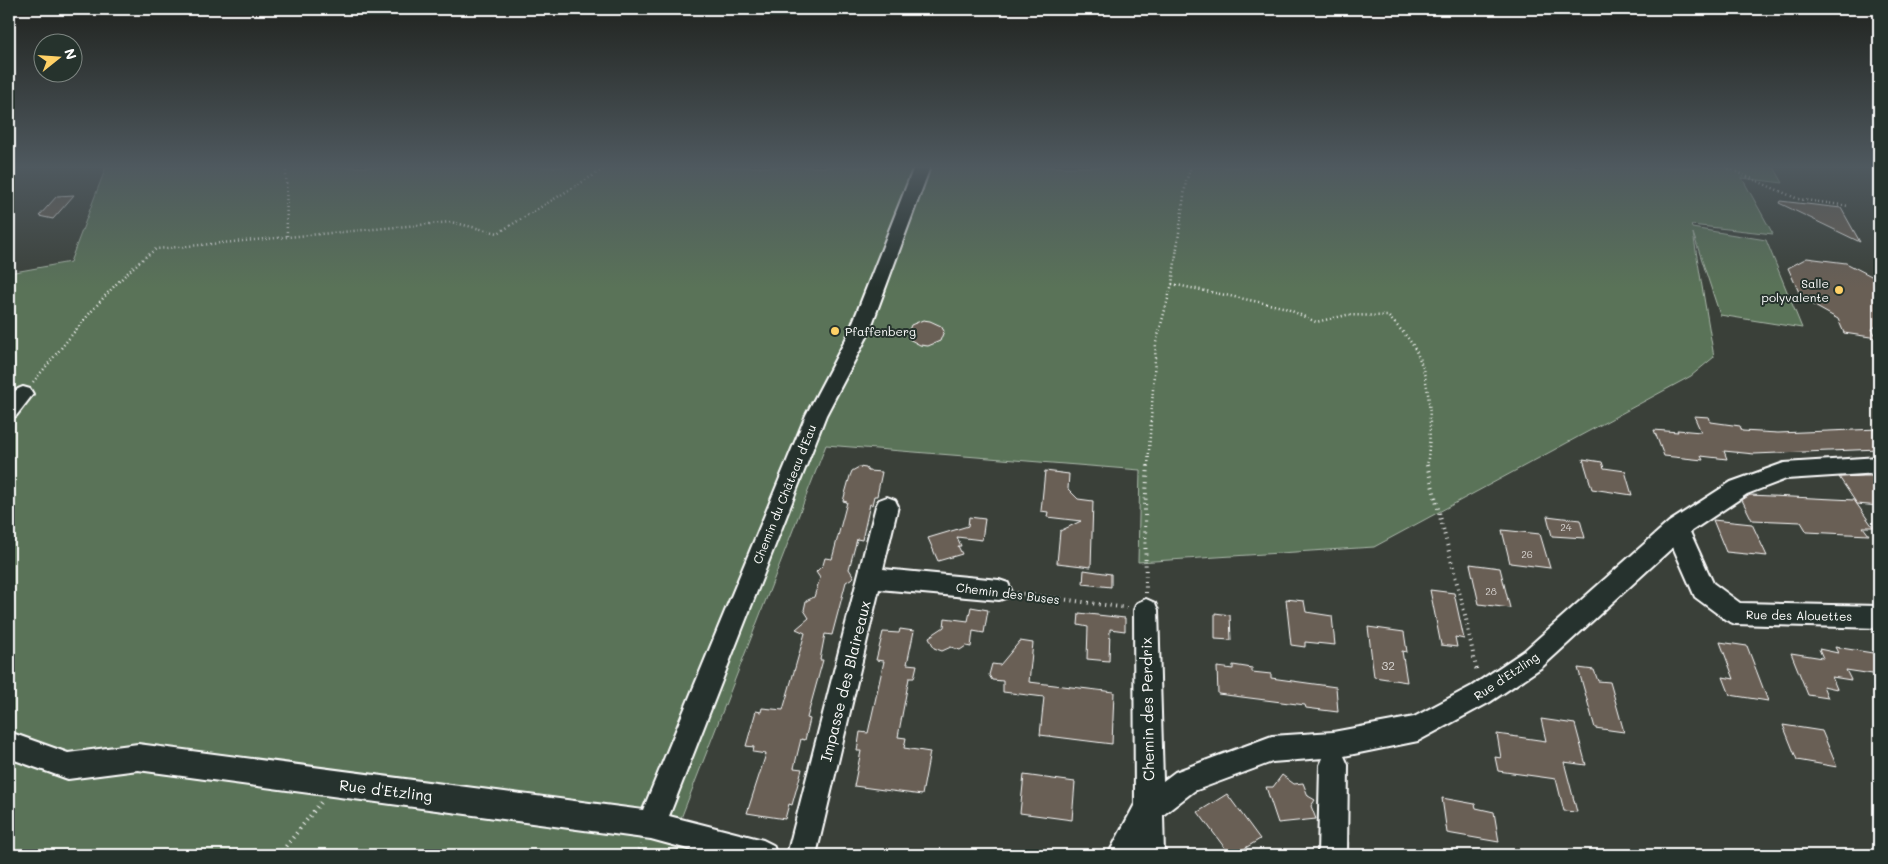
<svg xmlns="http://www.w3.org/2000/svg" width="1888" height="864" font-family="Mali,sans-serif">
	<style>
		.green { fill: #5a7358; stroke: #acb9ac }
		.building { fill: #695e55; stroke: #fff }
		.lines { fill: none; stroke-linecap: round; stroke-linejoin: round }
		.minor-casing { stroke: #fff; stroke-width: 4 }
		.path-far1 { stroke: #fff; stroke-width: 2.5; stroke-dasharray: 1 3; stroke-linecap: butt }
		.path { stroke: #fff; stroke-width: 4; stroke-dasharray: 1 4.5; stroke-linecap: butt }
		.minor { fill: #26332d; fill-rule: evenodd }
		.poi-dot { fill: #ffd166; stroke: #26332d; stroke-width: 2 }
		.labels { text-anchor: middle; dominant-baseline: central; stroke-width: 4; stroke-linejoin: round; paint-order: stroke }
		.number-label { font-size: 10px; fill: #dad7d4 }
		.poi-label { font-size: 12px; fill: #fff; stroke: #26332d; text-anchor: end }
		.street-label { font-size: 12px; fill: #fff; stroke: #26332d }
		.near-number-label { font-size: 12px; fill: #dad7d4 }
		.near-street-label { font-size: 15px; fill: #fff; stroke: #26332d }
	</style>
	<rect width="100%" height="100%" fill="#3a4039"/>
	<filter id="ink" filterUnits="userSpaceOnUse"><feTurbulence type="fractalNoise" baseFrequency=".02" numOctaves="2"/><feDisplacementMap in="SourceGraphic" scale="10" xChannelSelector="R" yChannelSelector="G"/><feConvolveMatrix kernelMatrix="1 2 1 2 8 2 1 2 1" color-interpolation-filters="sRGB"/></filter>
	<g filter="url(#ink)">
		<polygon class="green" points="106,167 1774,167 1783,183 1742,178 1773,234 1691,225 1692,228 1766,240 1802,328 1720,315 1693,233 1714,357 1691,376 1374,547 1138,562 1140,470 826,445 671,844 702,855 9,855 9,411 23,394 9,394 9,273 70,262"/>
		<g class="building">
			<polygon points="74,195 53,219 39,216 57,196"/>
			<polygon points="1780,201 1841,208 1860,242 1779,203"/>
			<polygon points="1807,258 1846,263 1879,280 1879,324 1872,329 1877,338 1844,333 1838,319 1802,299 1788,268"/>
			<polygon points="923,320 930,321 941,326 944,331 940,341 928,346 920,345 909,339 907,335 911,325"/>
			<polygon points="1694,416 1709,417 1711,422 1740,426 1742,431 1778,433 1879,429 1879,449 1754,454 1724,451 1727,459 1701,456 1703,460 1664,456 1654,430 1678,432 1677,430 1701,432"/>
			<polygon points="1583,459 1602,462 1604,468 1625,471 1632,495 1592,489"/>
			<polygon points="859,467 866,468 868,471 882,472 877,496 874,496 872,505 870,504 862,540 857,539 849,569 854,577 846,582 832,635 825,634 820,660 823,660 807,718 810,719 805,740 801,739 794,768 802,769 792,805 789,804 785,819 747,813 766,754 753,752 754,747 746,746 756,711 761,712 762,708 783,710 805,633 796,629 809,618 804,610 806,601 814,597 820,578 816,572 823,565 825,558 832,559 847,502 843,501 850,476 852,471"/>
			<polygon points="1045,471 1069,474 1068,489 1078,499 1093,501 1091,567 1057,563 1060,531 1081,521 1047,517 1048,512 1041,511"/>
			<polygon points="1863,476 1872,476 1879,487 1879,506 1857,504 1839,477"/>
			<polygon points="1750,495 1854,500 1873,527 1863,527 1869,535 1807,532 1801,522 1752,520 1742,500"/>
			<polygon points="1547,516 1580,520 1585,538 1552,536"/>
			<polygon points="969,517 985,519 982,540 957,537 961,546 958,546 962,554 938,561 928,538 968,526"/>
			<polygon points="1713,520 1752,524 1767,556 1726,552"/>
			<polygon points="1502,530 1540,534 1550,568 1510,563"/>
			<polygon points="1470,564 1500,568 1510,608 1479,604"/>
			<polygon points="1084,570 1111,574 1111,587 1083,584"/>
			<polygon points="1430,590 1454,593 1464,639 1455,637 1457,647 1441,645"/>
			<polygon points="1286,599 1304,601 1306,612 1332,616 1335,645 1305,642 1305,647 1291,645"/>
			<polygon points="971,607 988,610 984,633 973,631 971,647 966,646 960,650 951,647 942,651 934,648 929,637 944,627 945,618 968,621"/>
			<polygon points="1079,613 1125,618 1125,631 1110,629 1109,661 1087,659 1088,627 1078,625"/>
			<polygon points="1215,613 1230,615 1231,640 1215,639"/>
			<polygon points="1368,627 1404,632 1407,652 1402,651 1407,682 1374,677"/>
			<polygon points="900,629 914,631 907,664 917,665 914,678 909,678 898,737 906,738 904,748 930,752 922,795 854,786 861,751 857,751 860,732 868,733 884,661 876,660 883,632 899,633"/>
			<polygon points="1020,641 1033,643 1029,682 1114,692 1112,744 1040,735 1044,697 1003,692 1003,681 992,680 989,675 992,664 1000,665"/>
			<polygon points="1720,642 1747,646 1768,701 1730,695 1723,677 1734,679"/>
			<polygon points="1835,647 1879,654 1879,675 1846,670 1851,680 1832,677 1837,689 1823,686 1828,698 1808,695 1791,653 1823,658 1819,649 1838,653"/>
			<polygon points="1233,665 1252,668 1252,672 1271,674 1271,678 1336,687 1338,712 1306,708 1305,705 1218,694 1217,667 1233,669"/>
			<polygon points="1578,668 1594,670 1598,681 1610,682 1624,732 1595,728"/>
			<polygon points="1541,719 1575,724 1586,765 1564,762 1577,812 1564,811 1556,779 1498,771 1495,757 1501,758 1497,734 1546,741"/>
			<polygon points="1783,725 1822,731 1837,767 1797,760"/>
			<polygon points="1024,775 1075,782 1072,820 1020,813"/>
			<polygon points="1282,775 1294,784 1303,783 1308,796 1315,800 1311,806 1316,819 1278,823 1266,787 1273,787"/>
			<polygon points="1227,794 1260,839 1234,855 1230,855 1198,812"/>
			<polygon points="1442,798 1475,804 1476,808 1494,812 1499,842 1447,833"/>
		</g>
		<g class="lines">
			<g class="minor-casing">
				<g id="minor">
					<polygon points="914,167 930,167 868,335 826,415 669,816 763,840 773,845 777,855 710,855 651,839 138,770 68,779 9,758 9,732 68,753 138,744 643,810 806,415 848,335"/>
					<path d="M23 387 30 389 33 394 16 416 9 419C9 404 7 392 23 387Z"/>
					<polygon points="1879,457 1879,473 1786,479 1747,494 1690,532 1713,583 1740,603 1879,606 1879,628 1735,624 1726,620 1695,597 1673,547 1542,667 1490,702 1418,741 1344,756 1348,765 1347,855 1318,855 1320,765 1323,758 1272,762 1194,791 1163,815 1164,855 1108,855 1135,804 1134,610 1137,603 1146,599 1155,603 1158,610 1163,781 1175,772 1272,736 1333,732 1414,717 1472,686 1524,651 1669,522 1731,482 1784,463"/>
					<polygon points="887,497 895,500 898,506 883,569 999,580 1008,583 1011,590 1008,597 999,600 879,589 816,855 787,855 876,506 879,500"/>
				</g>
			</g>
			<g class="path-far1">
				<polyline points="286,167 287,237"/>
				<polyline points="1725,167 1798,199 1849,206"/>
				<path d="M1172 284 1283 307 1316 322 1347 315 1388 316C1397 326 1408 336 1415 349 1432 382 1432 429 1427 466"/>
				<path d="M33 382C70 339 110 282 156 249L451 222 498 233 607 167"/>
				<polyline points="1148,466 1156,343 1172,284 1186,181 1191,167"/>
			</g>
			<g class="path">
				<polyline points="1427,465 1466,619 1477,673"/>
				<polyline points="1017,593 1127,608"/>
				<polyline points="1146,593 1145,507 1148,465"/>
				<polyline points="279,855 321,802"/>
				<polyline points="637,855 642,845"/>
			</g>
			<use href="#minor" class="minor"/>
		</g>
	</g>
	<linearGradient id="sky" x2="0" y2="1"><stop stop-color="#20231f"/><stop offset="0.58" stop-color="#4f595f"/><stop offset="1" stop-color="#4f595f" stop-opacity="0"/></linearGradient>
	<rect width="1888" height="288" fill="url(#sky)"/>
	<g class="poi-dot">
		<circle cx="1839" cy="290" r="5"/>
		<circle cx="835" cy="331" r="5"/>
	</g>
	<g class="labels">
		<g class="number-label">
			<text x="1566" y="527">24</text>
			<text x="1527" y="554">26</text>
			<text x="1491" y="591">28</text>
		</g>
		<g class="poi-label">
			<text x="1829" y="283">Salle<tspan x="1829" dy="14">polyvalente</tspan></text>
			<text x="845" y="331" text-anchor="start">Pfaffenberg</text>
		</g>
		<g class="street-label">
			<text transform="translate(784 494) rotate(-68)">Chemin du Château d'Eau</text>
			<text transform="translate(1008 593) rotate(7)">Chemin des Buses</text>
			<text transform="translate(1799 615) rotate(1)">Rue des Alouettes</text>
			<text transform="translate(1506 676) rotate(-34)">Rue d'Etzling</text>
		</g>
		<g class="near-number-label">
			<text x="1388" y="665">32</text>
		</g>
		<g class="near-street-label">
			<text transform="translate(845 681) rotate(-76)">Impasse des Blaireaux</text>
			<text transform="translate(1147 709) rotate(-91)">Chemin des Perdrix</text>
			<text transform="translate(386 790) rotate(7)">Rue d'Etzling</text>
		</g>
	</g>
	<rect width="1888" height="864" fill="none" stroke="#26332d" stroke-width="30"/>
	<rect x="15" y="15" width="1858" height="834" fill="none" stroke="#fff" stroke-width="2" filter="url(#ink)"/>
	<g transform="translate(58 58) rotate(73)"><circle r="24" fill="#26332d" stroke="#7d8581"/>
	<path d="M0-4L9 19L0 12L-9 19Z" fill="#ffd166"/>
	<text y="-8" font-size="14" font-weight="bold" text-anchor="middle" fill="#ffffff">N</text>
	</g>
</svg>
